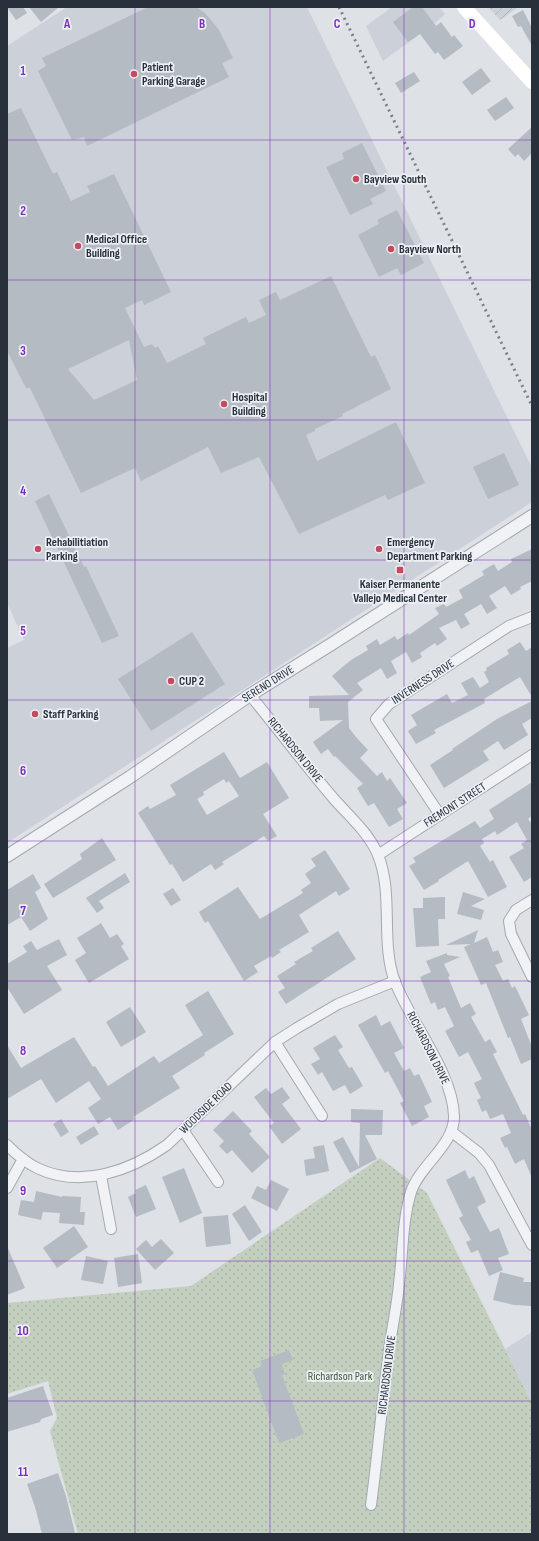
<svg xmlns="http://www.w3.org/2000/svg" width="539" height="1541" font-family="'Sofia Sans Condensed',sans-serif">
	<style>
		.built { fill: #ccd0d8 }
		.industrial { fill: url(#industrial-furrows) }
		.park { fill: url(#park-dots) }
		.building { fill: #b5bbc3; fill-rule: evenodd }
		.lines { fill: none; stroke-linecap: round; stroke-linejoin: round }
		.minor-casing { stroke: #a4a8b0; stroke-width: 12 }
		.tertiary-casing { stroke: #a4a8b0; stroke-width: 14 }
		.minor { stroke: #f0f2f5; stroke-width: 10 }
		.tertiary { stroke: #f0f2f5; stroke-width: 12 }
		.secondary { stroke: #fff; stroke-width: 14 }
		.rail { stroke: #78818f; stroke-width: 3; stroke-dasharray: 2 4; stroke-linecap: butt }
		.grid { fill: none; stroke: #7b2cbf; stroke-width: 1; stroke-opacity: 0.55 }
		.poi-dot { fill: #c5495f; stroke: #edf0f4; stroke-width: 1.5 }
		.labels { text-anchor: middle; dominant-baseline: central; stroke-width: 3.5; stroke-linejoin: round; paint-order: stroke }
		.poi-label { font-size: 12px; font-weight: bold; fill: #28303c; stroke: #edf0f4; text-anchor: start }
		.street-label { font-size: 12px; fill: #28303c; stroke: #edf0f4 }
		.park-label { font-size: 12px; fill: #3d5736; stroke: #edf0f4 }
		.grid-label { font-size: 13px; text-anchor: middle; font-weight: bold; fill: #7b2cbf; stroke: #edf0f4; stroke-width: 3.5; stroke-linejoin: round; paint-order: stroke }
	</style>
	<defs>
		<pattern id="industrial-furrows" width="10" height="10" patternUnits="userSpaceOnUse"><rect width="10" height="10" fill="#ccd0d8"/><path d="M-1 1l2-2M0 10L10 0M9 11l2-2" fill="none" stroke="#afb3ba"/></pattern>
		<pattern id="park-dots" width="8" height="8" patternUnits="userSpaceOnUse"><rect width="8" height="8" fill="#c4d0bf"/><path d="M2 2h.1M6 6h.1" fill="none" stroke="#a8b3a5" stroke-width="1.8" stroke-linecap="round"/></pattern>
	</defs>
	<rect width="100%" height="100%" fill="#dee1e6"/>
	<g class="built">
		<polygon points="67,7 307,7 532,468 532,502 7,843 7,648 24,640 7,603 7,46"/>
		<polygon points="392,7 439,7 445,14 434,24 383,61 366,26"/>
		<polygon points="532,1332 532,1403 505,1349"/>
	</g>
	<polygon class="industrial" points="488,7 519,7 500,20"/>
	<polygon class="park" points="380,1158 427,1193 532,1403 532,1534 78,1534 50,1431 57,1418 48,1381 7,1394 7,1303 191,1286"/>
	<g class="building">
		<polygon points="7,7 23,7 27,13 16,20"/>
		<polygon points="29,7 59,7 41,22"/>
		<polygon points="148,7 196,7 205,13 219,30 233,58 222,63 229,77 87,146 84,137 72,140 38,71 46,66 42,58"/>
		<polygon points="413,7 422,7 436,26 441,22 452,37 454,35 463,46 444,60 438,52 435,54 420,34 408,42 393,22"/>
		<polygon points="523,10 532,28 532,46 521,26 518,27 512,16"/>
		<polygon points="481,68 491,81 472,95 462,82"/>
		<polygon points="414,72 420,81 401,93 395,83"/>
		<polygon points="506,97 514,108 495,121 487,110"/>
		<path d="M21 108 53 174 57 172 71 201 90 192 87 186 114 174 171 292 144 305 142 300 125 308 144 347 152 344 155 348 158 346 167 363 206 344 203 338 246 317 249 323 266 315 259 300 276 292 280 300 331 276 371 357 375 355 391 389 342 414 343 416 315 429V431L306 435 317 461 396 422 425 483 388 500 385 495 299 534 259 457 221 473 208 447 141 481 135 468 81 493 30 388H26L7 351V114ZM129 340 137 380 94 400 68 369Z"/>
		<polygon points="532,127 532,153 524,161 518,154 515,157 508,149"/>
		<polygon points="362,143 386,191 370,199 373,204 350,215 326,167 344,159 342,153"/>
		<polygon points="397,210 424,263 401,275 397,268 379,277 358,235 379,224 377,220"/>
		<polygon points="504,453 519,485 488,499 473,467"/>
		<polygon points="49,494 84,567 86,566 119,636 102,643 35,501"/>
		<polygon points="532,549 532,581 520,587 521,589 511,595 505,586 489,596 497,608 487,614 481,604 464,614 470,624 461,629 456,620 439,628 447,639 437,646 435,643 420,653 422,657 412,663 406,652 391,661 397,673 387,679 381,668 357,683 363,690 348,702 349,728 356,737 368,750 360,758 377,776 382,772 387,781 390,778 407,803 397,809 403,819 389,827 374,803 368,806 363,798 357,788 363,784 335,756 334,757 328,749 321,754 313,742 343,720 320,721 319,708 309,708 309,696 349,695 332,676 351,660 368,650 366,646 377,639 380,645 395,636 397,640 408,633 409,635 439,614 435,608 444,604 446,607 463,598 459,590 484,575 482,571 494,564 498,571 512,562 511,559"/>
		<polygon points="192,632 225,684 151,731 118,679"/>
		<polygon points="520,642 526,651 532,647 532,697 520,677 484,699 485,703 434,730 436,733 416,744 408,731 417,725 411,715 447,694 452,703 468,695 461,683 473,677 480,688 489,682 484,672 487,670 486,668 509,654 507,650"/>
		<polygon points="532,701 532,718 522,724 528,735 504,750 498,741 483,751 489,760 444,788 430,765 453,750 452,749 497,719"/>
		<path d="M224 752 240 778 267 762 289 798 263 814 277 836 268 841 264 836 222 862 224 864 215 870 211 864 183 882 172 864 170 865 138 813 148 806 150 809 176 795 170 785ZM224 779 226 783 229 781 239 796 207 815 197 799 204 795 203 792Z"/>
		<polygon points="532,782 532,816 528,819 532,824 532,877 524,882 509,857 524,848 521,844 527,840 517,822 497,835 495,831 482,839 484,843 480,846 490,862 493,860 507,887 488,897 468,861 438,880 439,881 424,890 409,866 416,862 413,858 475,821 480,828 494,819 489,810"/>
		<polygon points="102,838 116,860 53,898 44,884 82,859 80,854"/>
		<polygon points="325,850 350,889 339,896 336,891 299,915 309,932 279,950 281,952 272,958 271,956 254,966 258,972 244,981 208,921 205,923 199,912 238,887 260,919 303,893 301,890 311,883 305,874 316,866 311,859"/>
		<polygon points="125,873 130,882 99,901 104,908 97,913 86,898"/>
		<polygon points="33,874 41,888 35,892 48,919 30,931 21,917 7,925 7,890"/>
		<polygon points="173,888 181,900 171,906 163,894"/>
		<polygon points="463,892 485,899 471,906 484,910 481,920 457,914"/>
		<polygon points="445,897 445,919 438,919 439,946 416,947 413,908 423,908 423,898"/>
		<polygon points="101,923 110,938 117,934 124,944 121,946 129,959 89,983 75,960 86,953 77,938"/>
		<polygon points="478,930 474,943 487,937 493,952 498,950 503,962 495,965 503,981 508,979 512,988 515,986 529,1015 521,1019 532,1047 532,1059 521,1064 510,1037 508,1038 486,983 481,985 464,947 471,944 446,945"/>
		<polygon points="338,931 356,959 286,1004 278,992 285,988 277,976 296,964 294,962 313,951 311,948"/>
		<polygon points="59,939 67,955 47,966 62,990 24,1014 7,987 7,964 27,952 23,946 31,941 37,950"/>
		<polygon points="447,953 447,955 460,957 444,964 450,976 448,977 461,1008 470,1003 476,1014 471,1017 485,1042 490,1039 497,1052 493,1054 523,1115 525,1114 532,1130 532,1178 524,1159 515,1164 507,1147 505,1148 500,1138 511,1133 503,1114 490,1119 486,1110 482,1112 477,1100 481,1098 474,1083 482,1079 468,1052 459,1057 445,1031 454,1026 445,1007 438,1010 435,1002 431,1004 420,977 431,972 426,961"/>
		<polygon points="208,991 234,1034 204,1053 205,1055 172,1076 180,1088 133,1117 135,1119 118,1130 110,1117 98,1124 88,1108 101,1099 89,1081 56,1103 41,1079 7,1099 7,1045 21,1068 74,1037 93,1067 95,1066 108,1086 154,1056 159,1063 203,1035 185,1005"/>
		<polygon points="130,1007 146,1032 121,1047 106,1022"/>
		<polygon points="376,1015 381,1026 390,1021 404,1048 394,1053 404,1071 410,1068 414,1076 419,1074 432,1102 424,1106 429,1117 412,1126 400,1103 404,1101 388,1071 385,1073 358,1025"/>
		<polygon points="335,1035 343,1047 338,1050 349,1068 352,1067 363,1086 350,1094 345,1085 333,1091 322,1072 318,1075 311,1064 320,1059 313,1048"/>
		<polygon points="282,1087 290,1098 282,1104 301,1129 282,1144 269,1126 274,1123 254,1097 266,1088 271,1094"/>
		<polygon points="351,1109 383,1110 382,1135 365,1135 377,1159 350,1173 333,1142 343,1137 359,1167 360,1123 351,1122"/>
		<polygon points="233,1111 252,1131 249,1134 270,1157 252,1173 232,1150 227,1154 219,1146 224,1141 213,1130"/>
		<polygon points="61,1119 69,1132 61,1137 53,1124"/>
		<polygon points="94,1126 99,1134 81,1145 76,1137"/>
		<polygon points="324,1145 329,1171 306,1176 304,1160 315,1158 313,1147"/>
		<polygon points="184,1168 202,1213 180,1223 162,1177"/>
		<polygon points="465,1170 469,1179 474,1176 486,1202 477,1207 490,1232 499,1228 509,1254 498,1258 503,1270 489,1276 478,1250 471,1253 466,1242 471,1240 459,1218 463,1216 446,1180"/>
		<polygon points="271,1180 289,1189 277,1211 251,1198 257,1186 266,1190"/>
		<polygon points="146,1185 156,1209 136,1217 128,1197 136,1193 135,1190"/>
		<polygon points="36,1191 62,1197 62,1196 81,1197 80,1212 85,1212 84,1225 59,1223 60,1213 43,1212 41,1220 18,1215 21,1200 34,1202"/>
		<polygon points="245,1205 262,1232 249,1241 232,1214"/>
		<polygon points="228,1215 231,1244 206,1247 203,1217"/>
		<polygon points="74,1226 88,1247 57,1268 43,1248"/>
		<polygon points="161,1239 174,1253 155,1270 136,1249 146,1240 152,1247"/>
		<polygon points="7,1246 25,1288 7,1295"/>
		<polygon points="138,1254 142,1283 118,1287 114,1258"/>
		<polygon points="86,1256 108,1261 103,1284 81,1280"/>
		<polygon points="500,1272 524,1278 523,1282 532,1282 532,1306 514,1305 493,1300"/>
		<polygon points="289,1350 293,1360 282,1364 285,1374 282,1375 304,1434 279,1443 252,1370 262,1366 260,1361"/>
		<polygon points="43,1386 53,1415 41,1419 40,1422 7,1432 7,1398"/>
		<polygon points="58,1473 66,1496 75,1533 42,1534 35,1507 27,1484"/>
	</g>
	<g class="lines">
		<g class="minor-casing">
			<g id="minor">
				<path d="M250 695C278 729 305 765 334 799 349 816 369 833 378 855 394 895 380 942 395 982 411 1023 453 1073 454 1116 455 1144 420 1165 411 1192 402 1222 403 1253 399 1284 397 1306 392 1328 389 1350 382 1402 378 1454 371 1505"/>
				<polyline points="440,815 376,719 389,704 509,626 532,617"/>
				<polyline points="378,855 532,755"/>
				<polyline points="532,900 516,910 509,921 511,934 532,977"/>
				<polyline points="275,1042 322,1116"/>
				<polyline points="183,1130 218,1182"/>
				<polyline points="452,1132 479,1153 489,1165 532,1245"/>
				<path d="M7 1145C16 1154 25 1162 37 1168 81 1189 130 1171 167 1145L275 1042 297 1028 338 1004 395 981"/>
				<polyline points="101,1176 111,1229"/>
				<polyline points="7,1188 23,1159"/>
			</g>
		</g>
		<g class="tertiary-casing">
			<polyline id="tertiary" points="7,856 130,777 250,695 330,645 532,516"/>
		</g>
		<use href="#minor" class="minor"/>
		<use href="#tertiary" class="tertiary"/>
		<polyline class="secondary" points="464,7 532,82"/>
		<polyline class="rail" points="339,7 532,406"/>
	</g>
	<path class="grid" d="M135 7V1534M270 7V1534M404 7V1534M7 140H532M7 280H532M7 420H532M7 560H532M7 700H532M7 841H532M7 981H532M7 1121H532M7 1261H532M7 1401H532"/>
	<g class="poi-dot">
		<circle cx="134" cy="74" r="4"/>
		<circle cx="356" cy="179" r="4"/>
		<circle cx="78" cy="246" r="4"/>
		<circle cx="391" cy="249" r="4"/>
		<circle cx="224" cy="404" r="4"/>
		<circle cx="38" cy="549" r="4"/>
		<circle cx="379" cy="549" r="4"/>
		<rect x="396" y="566" width="8" height="8" rx="2"/>
		<circle cx="171" cy="681" r="4"/>
		<circle cx="35" cy="714" r="4"/>
	</g>
	<g class="labels">
		<g class="poi-label">
			<text x="142" y="67">Patient<tspan x="142" dy="14">Parking Garage</tspan></text>
			<text x="364" y="179">Bayview South</text>
			<text x="86" y="239">Medical Office<tspan x="86" dy="14">Building</tspan></text>
			<text x="399" y="249">Bayview North</text>
			<text x="232" y="397">Hospital<tspan x="232" dy="14">Building</tspan></text>
			<text x="46" y="542">Rehabilitiation<tspan x="46" dy="14">Parking</tspan></text>
			<text x="387" y="542">Emergency<tspan x="387" dy="14">Department Parking</tspan></text>
			<text x="400" y="584" text-anchor="middle">Kaiser Permanente<tspan x="400" dy="14">Vallejo Medical Center</tspan></text>
			<text x="179" y="681">CUP 2</text>
			<text x="43" y="714">Staff Parking</text>
		</g>
		<g class="street-label">
			<text transform="translate(423 682) rotate(-33)">INVERNESS DRIVE</text>
			<text transform="translate(268 684) rotate(-32)">SERENO DRIVE</text>
			<text transform="translate(295 750) rotate(51)">RICHARDSON DRIVE</text>
			<text transform="translate(455 805) rotate(-33)">FREMONT STREET</text>
			<text transform="translate(428 1048) rotate(63)">RICHARDSON DRIVE</text>
			<text transform="translate(206 1108) rotate(-44)">WOODSIDE ROAD</text>
			<text transform="translate(387 1375) rotate(-83)">RICHARDSON DRIVE</text>
		</g>
		<g class="park-label">
			<text x="340" y="1376">Richardson Park</text>
		</g>
	</g>
	<g class="grid-label">
		<text x="67" y="28">A</text>
		<text x="202" y="28">B</text>
		<text x="337" y="28">C</text>
		<text x="472" y="28">D</text>
		<text x="23" y="75">1</text>
		<text x="23" y="215">2</text>
		<text x="23" y="355">3</text>
		<text x="23" y="495">4</text>
		<text x="23" y="635">5</text>
		<text x="23" y="775">6</text>
		<text x="23" y="915">7</text>
		<text x="23" y="1055">8</text>
		<text x="23" y="1195">9</text>
		<text x="23" y="1335">10</text>
		<text x="23" y="1476">11</text>
	</g>
	<rect width="539" height="1541" fill="none" stroke="#28303c" stroke-width="16"/>
</svg>
